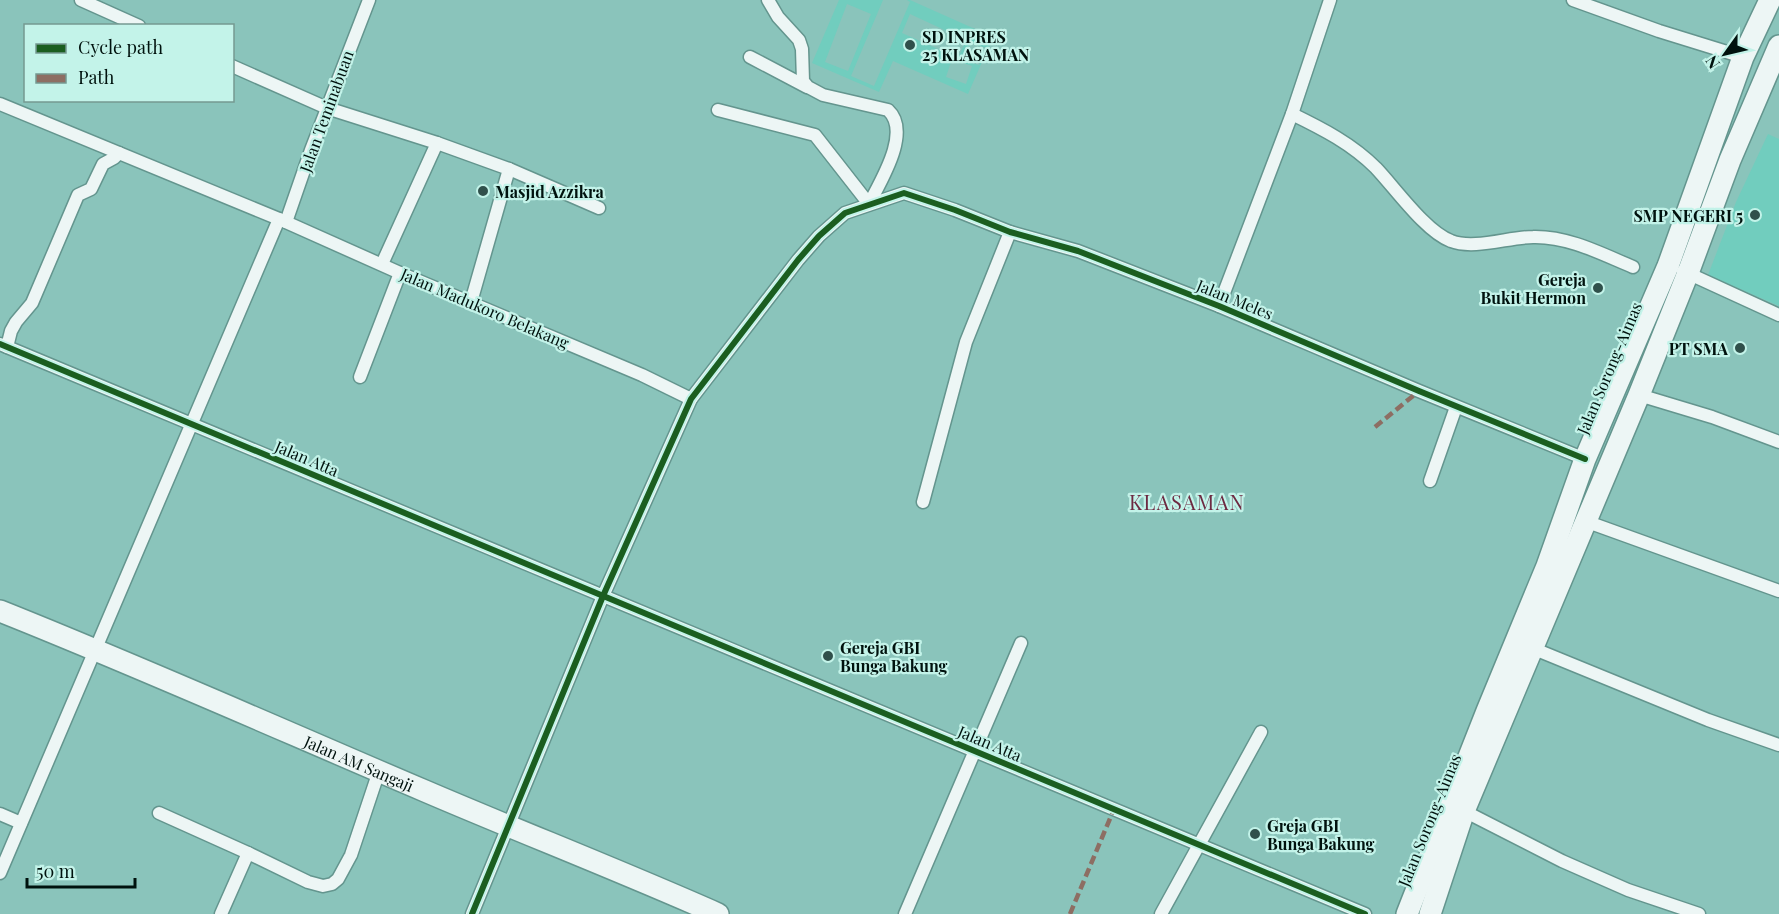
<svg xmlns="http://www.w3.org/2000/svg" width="1779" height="914" font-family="'Playfair Display',serif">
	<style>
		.built { fill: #71cdbe; fill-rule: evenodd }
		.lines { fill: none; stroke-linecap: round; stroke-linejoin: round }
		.minor-casing { stroke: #64958e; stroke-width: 15 }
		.trunk-casing { stroke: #64958e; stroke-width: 24 }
		.minor { stroke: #edf6f5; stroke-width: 12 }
		.trunk { stroke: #edf6f5; stroke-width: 21 }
		.quiet { stroke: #8d6e63; stroke-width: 4.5; stroke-dasharray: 9 4.5; stroke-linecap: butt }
		.cycleway-casing { stroke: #c3f3e9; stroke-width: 10 }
		.cycleway { stroke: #1b5e20; stroke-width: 6 }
		.poi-dot { fill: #30504b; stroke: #c3f3e9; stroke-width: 2 }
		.labels { text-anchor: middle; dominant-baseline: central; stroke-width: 4.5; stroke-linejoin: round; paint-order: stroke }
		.poi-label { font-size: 16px; font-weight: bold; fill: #00120e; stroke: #c3f3e9; text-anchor: start }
		.street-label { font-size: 16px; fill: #00120e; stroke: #c3f3e9 }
		.quarter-label { font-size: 20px; letter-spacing: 1.5px; fill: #6d2941; stroke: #c3f3e9 }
	</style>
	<rect width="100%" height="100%" fill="#8ac4bb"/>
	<g class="built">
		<path d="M839 0H883L851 76 874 86 910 2 907 0H910L993 37 968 94 893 61 879 92 812 63ZM847 4 871 14 848 71 825 62ZM910 14 966 40 958 58 902 33ZM970 42 986 48 979 65 964 60ZM952 59 972 66 966 84 946 77Z"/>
		<polygon points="1768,134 1779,139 1779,306 1708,275 1736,202"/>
	</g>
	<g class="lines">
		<g class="minor-casing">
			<g id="minor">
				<polyline points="81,0 139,26"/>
				<path d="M768 0 778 17 799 40 802 49 803 81 808 87 823 95 888 110C912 132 880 182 869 204"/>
				<polyline points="1573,0 1659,31 1743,57"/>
				<polyline points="750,57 807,87"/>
				<polyline points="232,66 327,108 437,143 509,169 471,302"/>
				<polyline points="0,104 279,219 400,273 642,375 691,399"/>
				<polyline points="718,110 815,135 869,204"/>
				<path d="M1292 114C1323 129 1352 144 1376 168 1395 188 1426 232 1451 241 1474 250 1509 237 1533 237 1568 236 1602 254 1633 267"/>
				<polyline points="509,169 599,208"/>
				<polyline points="286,222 311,150 369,0"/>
				<polyline points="382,264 437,143"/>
				<polyline points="1683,271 1779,315"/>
				<polyline points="1219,306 1292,114 1330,0"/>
				<polyline points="0,344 1365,914"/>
				<polyline points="7,347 11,331 16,322 32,303 78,195 91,189 103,164 114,158 119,153"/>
				<polyline points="360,377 400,273"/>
				<polyline points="1639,395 1712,417 1779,442"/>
				<polyline points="1430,481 1456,407"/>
				<polyline points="923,502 966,342 1010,232"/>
				<polyline points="1585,521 1779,591"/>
				<polyline points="1532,648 1708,720 1779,745"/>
				<polyline points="1464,811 1562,861 1628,890 1699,914"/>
				<polyline points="159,813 248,853 308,882 323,886 332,884 338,879 351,855 379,771"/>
				<polyline points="0,814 21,823"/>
				<polyline points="0,873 279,219"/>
				<polyline points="221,914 248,853"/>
				<polyline points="472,914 603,596 691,399 798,260 819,236 845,213 904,193 955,210 1010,232 1078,251 1219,306 1419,391 1585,459"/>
				<polyline points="905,914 1021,643"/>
				<polyline points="1161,914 1261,732"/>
			</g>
		</g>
		<g class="trunk-casing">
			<g id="trunk">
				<path id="s1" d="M0 611C143 668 284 731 425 791 523 833 621 871 718 914"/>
				<polyline points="1407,914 1487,711 1547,566 1585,459 1668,266 1743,57 1770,0"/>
				<polyline points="1430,914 1464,811 1639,395 1688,273 1730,160 1779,46"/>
			</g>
		</g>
		<use href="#minor" class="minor"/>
		<use href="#trunk" class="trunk"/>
		<g class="quiet">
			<polyline points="1375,427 1419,391"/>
			<polyline points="1070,914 1114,809"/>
		</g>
		<g class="cycleway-casing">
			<g id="cycleway">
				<polyline points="0,344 1365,914"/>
				<polyline points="472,914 603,596 691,399 798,260 819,236 845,213 904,193 955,210 1010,232 1078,251 1219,306 1419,391 1585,459"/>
			</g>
		</g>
		<use href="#cycleway" class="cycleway"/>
	</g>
	<g class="poi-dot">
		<circle cx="910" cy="45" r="6"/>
		<circle cx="483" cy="191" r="6"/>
		<circle cx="1755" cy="215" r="6"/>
		<circle cx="1598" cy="288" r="6"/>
		<circle cx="1740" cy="348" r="6"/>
		<circle cx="828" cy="656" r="6"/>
		<circle cx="1255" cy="834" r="6"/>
	</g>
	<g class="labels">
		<g class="poi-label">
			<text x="922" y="36">SD INPRES<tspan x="922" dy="18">25 KLASAMAN</tspan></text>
			<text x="495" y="191">Masjid Azzikra</text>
			<text x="1743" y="215" text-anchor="end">SMP NEGERI 5</text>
			<text x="1586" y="279" text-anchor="end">Gereja<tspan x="1586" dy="18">Bukit Hermon</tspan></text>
			<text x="1728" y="348" text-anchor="end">PT SMA</text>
			<text x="840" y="647">Gereja GBI<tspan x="840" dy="18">Bunga Bakung</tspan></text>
			<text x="1267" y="825">Greja GBI<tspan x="1267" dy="18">Bunga Bakung</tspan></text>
		</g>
		<g class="street-label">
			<text transform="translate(326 111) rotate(-70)">Jalan Teminabuan</text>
			<text transform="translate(1235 299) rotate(22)">Jalan Meles</text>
			<text transform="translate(485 308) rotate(23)">Jalan Madukoro Belakang</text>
			<text transform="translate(1609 368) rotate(-67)">Jalan Sorong-Aimas</text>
			<text transform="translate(307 458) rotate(23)">Jalan Atta</text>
			<text transform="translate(990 743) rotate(23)">Jalan Atta</text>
			<text stroke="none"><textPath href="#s1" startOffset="390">Jalan AM Sangaji</textPath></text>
			<text transform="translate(1429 820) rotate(-68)">Jalan Sorong-Aimas</text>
		</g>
		<g class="quarter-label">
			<text x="1187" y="501">KLASAMAN</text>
		</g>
	</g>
	<rect x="24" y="24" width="210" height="78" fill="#c3f3e9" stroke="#759991" stroke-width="1.5"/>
	<rect x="36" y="44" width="30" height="9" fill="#1b5e20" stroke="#759991" stroke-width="1.5"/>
	<text x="78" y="54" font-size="18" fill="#00120e">Cycle path</text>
	<rect x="36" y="74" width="30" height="9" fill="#8d6e63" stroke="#759991" stroke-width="1.5"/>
	<text x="78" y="84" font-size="18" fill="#00120e">Path</text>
	<g transform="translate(1725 54) rotate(236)" stroke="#c3f3e9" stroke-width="4.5" paint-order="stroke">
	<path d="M0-4.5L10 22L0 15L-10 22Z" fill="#00120e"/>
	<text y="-9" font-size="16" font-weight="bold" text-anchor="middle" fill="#00120e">N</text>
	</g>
	<path d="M27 878v9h108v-9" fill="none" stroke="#00120e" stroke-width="3"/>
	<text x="36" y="878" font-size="18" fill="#00120e" stroke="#c3f3e9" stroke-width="4.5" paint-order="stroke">50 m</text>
</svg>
